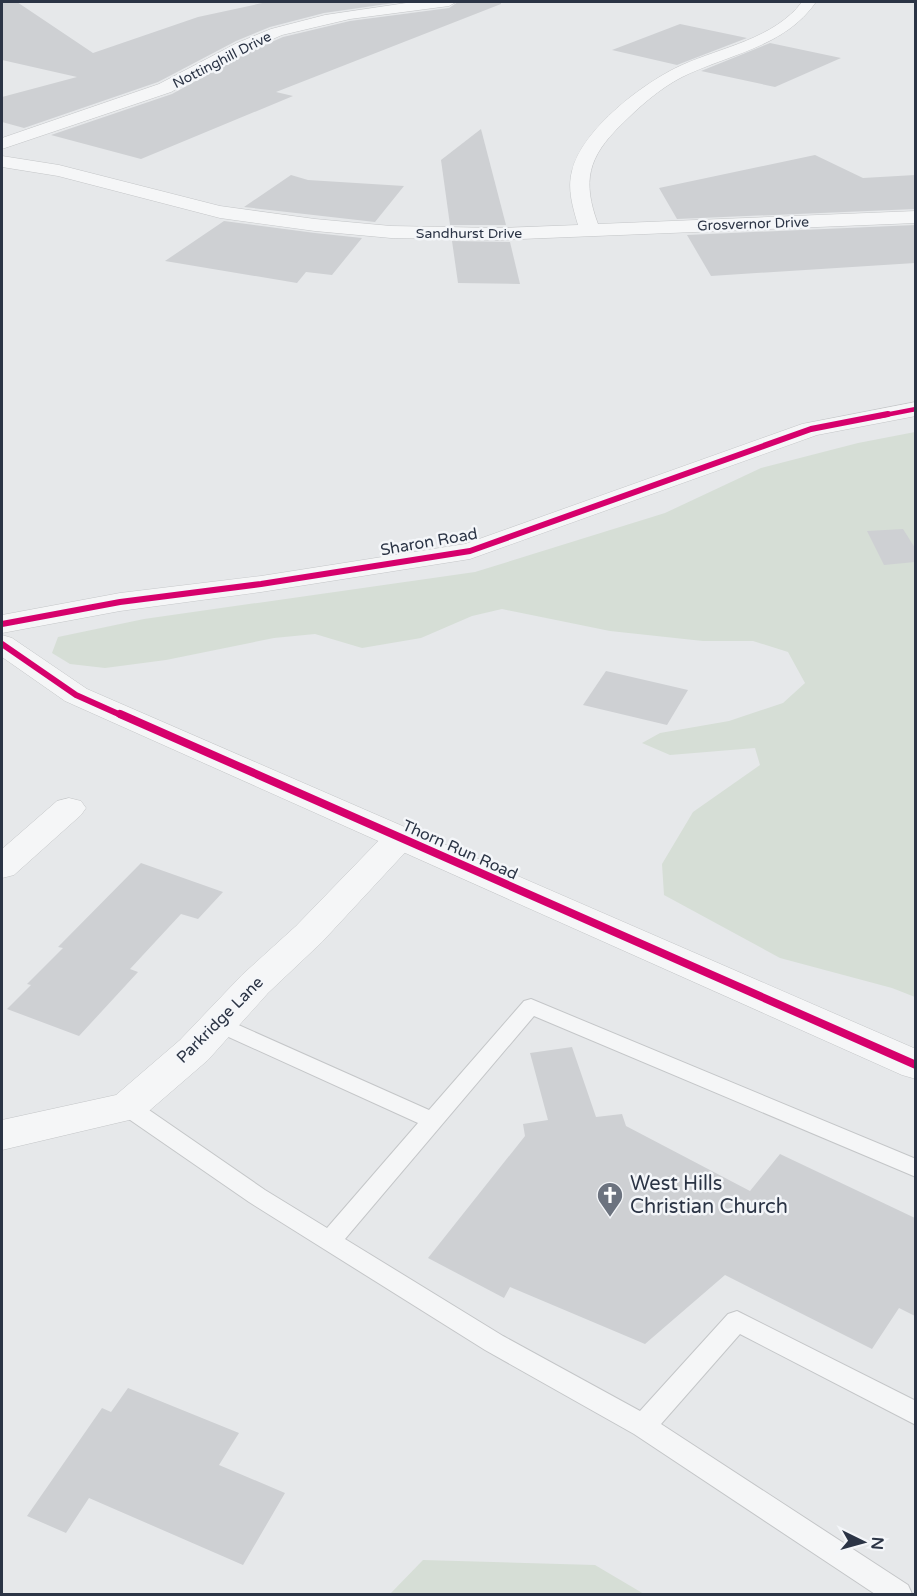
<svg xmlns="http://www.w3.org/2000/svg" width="917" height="1596" font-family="'Varela Round',sans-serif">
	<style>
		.green { fill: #d6ded6 }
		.building { fill: #ced0d3 }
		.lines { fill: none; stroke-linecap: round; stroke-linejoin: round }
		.service-casing { stroke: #c4c6c8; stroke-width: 2 }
		.minor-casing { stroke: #c4c6c8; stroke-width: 1 }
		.tertiary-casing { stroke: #c4c6c8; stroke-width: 1 }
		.service { fill: #f5f6f7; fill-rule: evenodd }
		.minor { fill: #f5f6f7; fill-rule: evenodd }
		.tertiary { fill: #f5f6f7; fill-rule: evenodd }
		.cycleway-far2-casing { stroke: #f4f6f9; stroke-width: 7 }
		.cycleway-far1-casing { stroke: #f4f6f9; stroke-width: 9 }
		.cycleway-casing { stroke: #f4f6f9; stroke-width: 12 }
		.cycleway-far2 { stroke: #d6006c; stroke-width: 4.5 }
		.cycleway-far1 { stroke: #d6006c; stroke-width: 6 }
		.cycleway { stroke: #d6006c; stroke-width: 8 }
		.labels { text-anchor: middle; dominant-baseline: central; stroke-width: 5; stroke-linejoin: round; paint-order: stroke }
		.far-street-label { font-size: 14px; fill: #2b3445; stroke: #f4f6f9 }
		.street-label { font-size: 16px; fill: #2b3445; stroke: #f4f6f9 }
		.near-poi-label { font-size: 20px; fill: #2b3445; stroke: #f4f6f9; text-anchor: start }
	</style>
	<rect width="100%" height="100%" fill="#e6e8ea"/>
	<g class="green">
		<polygon points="915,432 915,997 892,988 780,958 664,895 662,864 693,812 760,765 755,748 670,755 642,743 660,733 729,721 783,703 805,683 788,652 753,641 703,641 610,631 502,609 472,616 421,638 362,648 315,634 274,638 166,660 105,668 70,664 52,653 58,637 144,619 475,572 665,513 761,468 858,443"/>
		<polygon points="423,1560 595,1565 644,1594 390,1594"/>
	</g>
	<g class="building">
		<polygon points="2,2 17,2 93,53 198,17 267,2 401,2 324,13 270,27 236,41 158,82 24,128 2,122 2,97 77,77 2,60"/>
		<polygon points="458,2 501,2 501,4 276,92 293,96 141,159 51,135 172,94 249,52 283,37 350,21 449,8"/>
		<polygon points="680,24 747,38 677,65 612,50"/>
		<polygon points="770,43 841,58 775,87 701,71"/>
		<polygon points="481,129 506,225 450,225 441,160"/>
		<polygon points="815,155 863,178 915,175 915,209 677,219 659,188"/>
		<polygon points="291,175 308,180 404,186 375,222 244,207"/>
		<polygon points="224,221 315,233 362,238 332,275 306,272 297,283 165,261"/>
		<polygon points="915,225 915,263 711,276 687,235"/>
		<polygon points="452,241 510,242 520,284 458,283"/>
		<polygon points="903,529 915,548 915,562 884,565 867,531"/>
		<polygon points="606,671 688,690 667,725 583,705"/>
		<polygon points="141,863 223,892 198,919 181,914 130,969 138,972 79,1036 7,1009 31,985 27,984 63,948 58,947"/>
		<polygon points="572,1047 596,1117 622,1114 626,1126 750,1191 780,1154 915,1218 915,1316 899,1308 872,1349 725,1275 645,1344 510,1287 504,1298 428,1258 525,1136 523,1124 548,1120 530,1053"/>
		<polygon points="128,1388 239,1433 219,1465 285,1493 243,1565 89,1498 66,1533 27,1516 102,1408 111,1412"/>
	</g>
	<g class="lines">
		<g class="service-casing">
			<polygon id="service" points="531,999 916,1159 916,1177 534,1016 345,1239 503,1336 640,1411 728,1314 737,1311 916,1401 916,1425 740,1334 661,1424 908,1585 912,1594 875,1594 634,1434 485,1350 249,1202 120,1113 117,1107 120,1101 128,1099 136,1101 265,1190 327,1228 418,1123 211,1029 208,1024 211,1019 218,1017 225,1019 429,1110 524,1001"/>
		</g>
		<g class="minor-casing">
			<g id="minor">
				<polygon points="413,2 456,2 449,6 350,19 282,35 248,50 171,92 2,149 2,138 159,84 237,43 271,29 325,15"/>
				<path d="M802 2H816C785 47 729 54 682 77 659 89 639 107 621 125 588 157 582 181 598 224L916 211V223L498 240 391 238 315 231 220 218 58 176 2 167V156L59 165 220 206 315 219 391 226 498 228 578 225C573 208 567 189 572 171 582 129 644 82 682 65 722 47 774 39 802 2Z"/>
				<polygon points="69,798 81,801 86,808 81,815 14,875 2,878 2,849 57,801"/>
				<polygon points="400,828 412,831 417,838 412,845 322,942 268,993 208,1060 142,1117 2,1150 2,1120 116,1095 180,1040 242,975 296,926 388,831"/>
			</g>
		</g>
		<g class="tertiary-casing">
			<g id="tertiary">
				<polygon points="916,402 916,416 817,435 470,559 261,592 120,611 2,633 2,615 120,593 261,576 465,544 802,424"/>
				<polygon points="2,635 12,638 87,689 916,1049 916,1079 902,1075 65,701 2,657"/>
			</g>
		</g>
		<use href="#service" class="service"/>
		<use href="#minor" class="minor"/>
		<use href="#tertiary" class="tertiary"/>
		<g class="cycleway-far2-casing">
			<polyline id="cycleway-far2" points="880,416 916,409"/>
		</g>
		<g class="cycleway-far1-casing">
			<g id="cycleway-far1">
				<polyline points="2,624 120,602 261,584 470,551 811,429 888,414"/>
				<polyline points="2,644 76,695 123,716"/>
			</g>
		</g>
		<g class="cycleway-casing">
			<polyline id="cycleway" points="120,714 916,1065"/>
		</g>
		<use href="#cycleway-far2" class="cycleway-far2"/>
		<use href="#cycleway-far1" class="cycleway-far1"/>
		<use href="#cycleway" class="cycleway"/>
	</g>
	<defs>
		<g id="church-pin" transform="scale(1.35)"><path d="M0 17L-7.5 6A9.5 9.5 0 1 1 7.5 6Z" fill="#6c737f" stroke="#f4f6f9"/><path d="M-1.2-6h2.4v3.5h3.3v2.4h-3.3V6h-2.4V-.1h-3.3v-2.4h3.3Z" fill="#fff"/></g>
	</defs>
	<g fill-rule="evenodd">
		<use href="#church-pin" x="610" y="1195"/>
	</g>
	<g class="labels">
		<g class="far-street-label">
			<text transform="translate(222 60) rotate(-27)">Nottinghill Drive</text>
			<text transform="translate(753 224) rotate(-2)">Grosvernor Drive</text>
			<text x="469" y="233">Sandhurst Drive</text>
		</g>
		<g class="street-label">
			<text transform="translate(429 542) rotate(-10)">Sharon Road</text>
			<text transform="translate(460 850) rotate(24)">Thorn Run Road</text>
			<text transform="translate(220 1020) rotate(-45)">Parkridge Lane</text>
		</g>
		<g class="near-poi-label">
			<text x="630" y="1184">West Hills<tspan x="630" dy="23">Christian Church</tspan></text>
		</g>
	</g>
	<rect width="917" height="1596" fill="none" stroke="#2b3445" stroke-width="6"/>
	<g transform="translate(863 1542) rotate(95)" stroke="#f4f6f9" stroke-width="4.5" paint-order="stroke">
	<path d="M0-4.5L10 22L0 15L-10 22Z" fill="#2b3445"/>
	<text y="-9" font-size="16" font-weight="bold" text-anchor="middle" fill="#2b3445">N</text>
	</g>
</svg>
